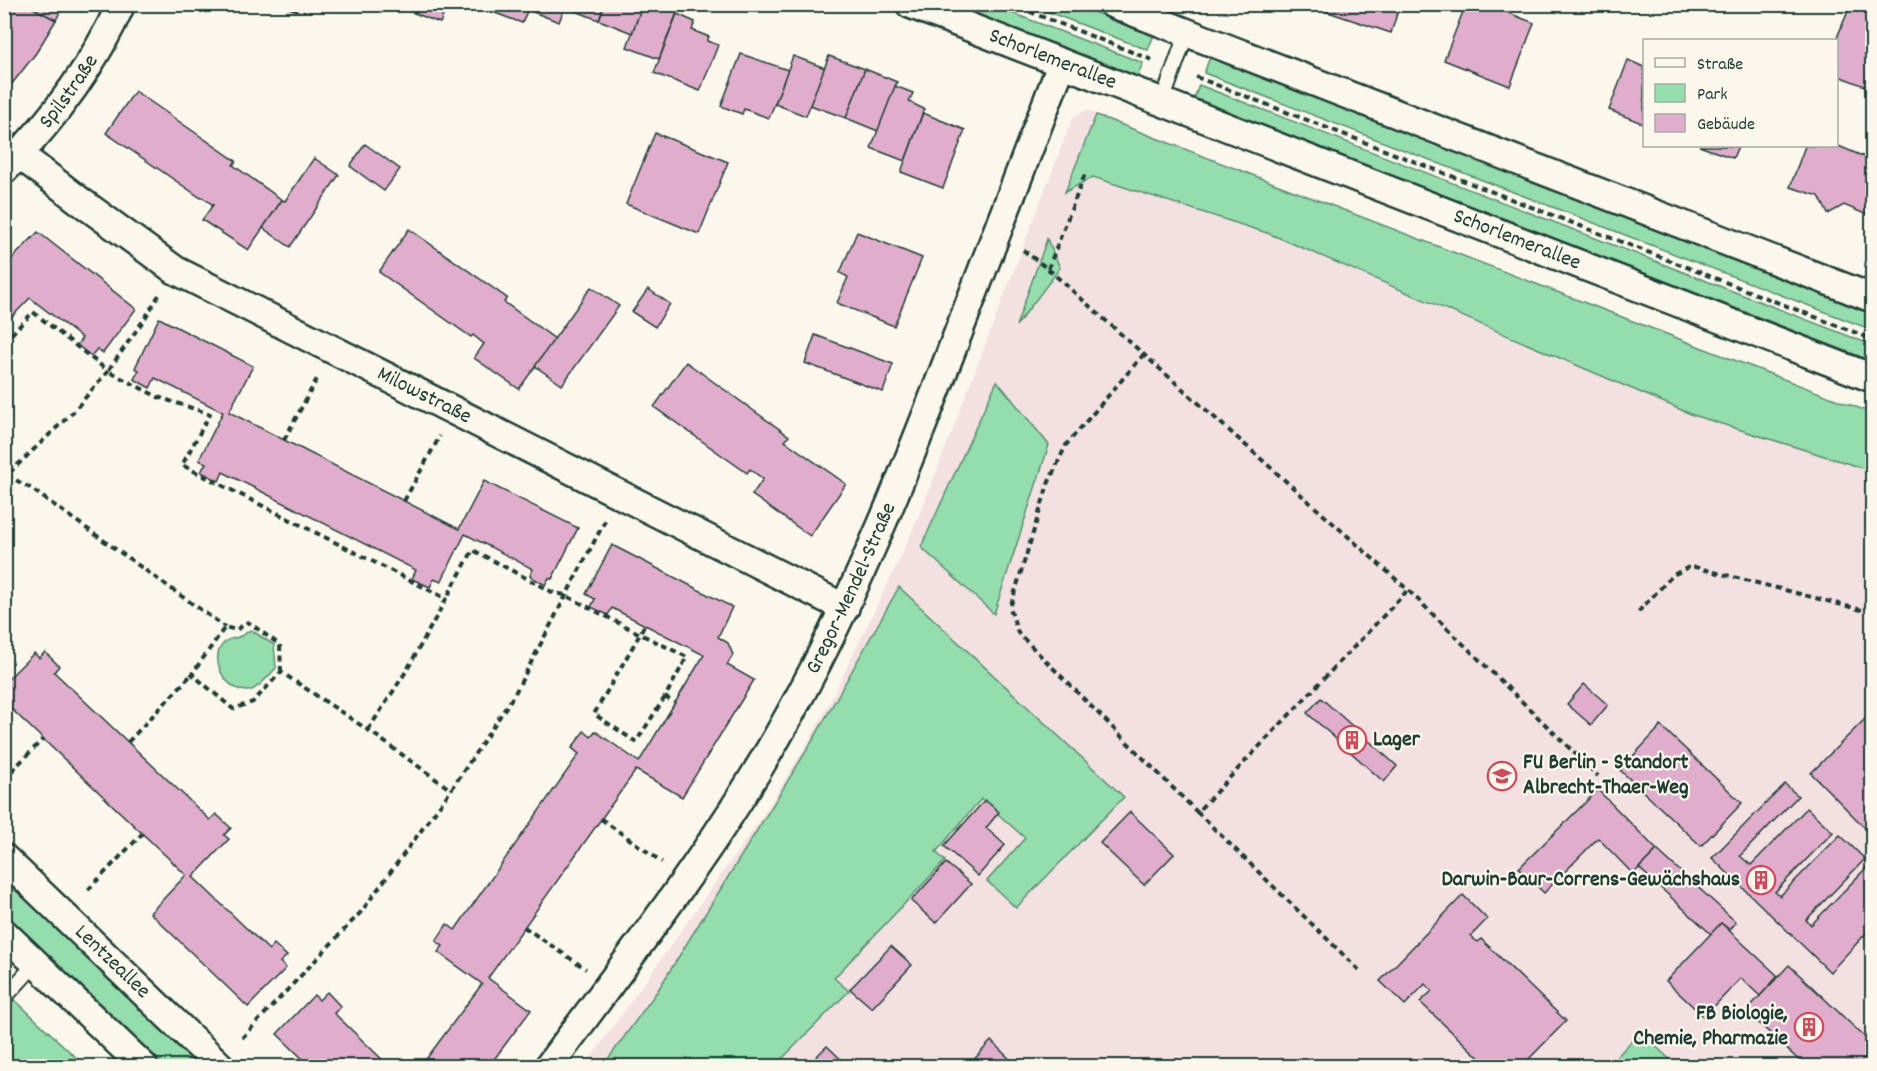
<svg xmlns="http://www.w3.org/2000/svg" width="1877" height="1071" font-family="Dekko,sans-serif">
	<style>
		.built { fill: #f3e1e2 }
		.green { fill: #94ddac; stroke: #5a8d70; stroke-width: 1.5 }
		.building { fill: #e0aecc; stroke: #1f3d34; stroke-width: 1.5 }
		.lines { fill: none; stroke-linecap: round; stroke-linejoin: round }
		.service-casing { stroke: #1f3d34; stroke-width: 18 }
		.minor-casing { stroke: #1f3d34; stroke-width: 32 }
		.path { stroke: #1f3d34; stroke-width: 4; stroke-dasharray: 6 4.5; stroke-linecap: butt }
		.service { stroke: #fbf7ec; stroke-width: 14 }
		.minor { stroke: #fbf7ec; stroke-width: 27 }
		.labels { text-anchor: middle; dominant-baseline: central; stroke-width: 4.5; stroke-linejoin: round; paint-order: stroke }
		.street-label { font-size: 22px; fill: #1f3d34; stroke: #fbf7ec }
		.poi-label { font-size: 22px; font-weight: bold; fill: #1f3d34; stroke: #fbf7ec; text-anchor: start }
	</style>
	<rect width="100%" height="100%" fill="#fbf7ec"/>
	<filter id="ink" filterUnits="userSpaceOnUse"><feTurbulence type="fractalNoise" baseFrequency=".0167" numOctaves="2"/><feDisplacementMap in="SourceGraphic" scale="12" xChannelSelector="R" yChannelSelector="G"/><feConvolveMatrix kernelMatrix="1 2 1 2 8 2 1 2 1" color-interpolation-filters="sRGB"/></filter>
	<g filter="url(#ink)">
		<polygon class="built" points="1087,110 1872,413 1872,1066 585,1066 760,820 810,739 830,702 902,554 925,501 1073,117"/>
		<g class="green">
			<polygon points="950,5 991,5 1143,63 1137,77"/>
			<polygon points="1030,5 1075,5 1154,35 1148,50"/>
			<polygon points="1210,57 1872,312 1872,330 1204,73"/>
			<polygon points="1199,85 1872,345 1872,361 1194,99"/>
			<polygon points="1096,115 1872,413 1872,471 1693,415 1270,234 1093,177 1065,192"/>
			<polygon points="1047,239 1060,268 1016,326"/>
			<polygon points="997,381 1049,445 994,614 921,547"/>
			<polygon points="899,587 1124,797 1016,908 987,881 1025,838 981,799 936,852 945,861 834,978 849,991 775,1066 603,1066 658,990 813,740"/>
			<path d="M251 630 274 645 276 668C270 675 257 691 247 691 225 691 207 657 225 642 229 638 233 639 238 637 243 636 246 632 251 630Z"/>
			<polygon points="4,879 5,879 200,1066 165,1066 5,913"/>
			<polygon points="15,1000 85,1066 5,1066 5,1010"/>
			<polygon points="1640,1032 1677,1066 1608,1066"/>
		</g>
		<g class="building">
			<polygon points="4,4 26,4 56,20 36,53 4,94"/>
			<polygon points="26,4 64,4 56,20"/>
			<polygon points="284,4 300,4 297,11 283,6"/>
			<polygon points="402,4 448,4 440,23 401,8"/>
			<polygon points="489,4 530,4 522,23 487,10"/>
			<polygon points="530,4 566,4 559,22 528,10"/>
			<polygon points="566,4 605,4 599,20 565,7"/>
			<polygon points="605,4 643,4 632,33 599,20"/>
			<polygon points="643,4 663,4 678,10 659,59 627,47"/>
			<polygon points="1314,4 1400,4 1391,33 1313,7"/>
			<polygon points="1466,4 1486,4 1534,23 1510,86 1444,60"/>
			<polygon points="1851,4 1872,14 1872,89 1836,75 1836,40"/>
			<polygon points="677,14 695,22 692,30 709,37 707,41 718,45 700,91 654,73"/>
			<polygon points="741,54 788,70 769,118 744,109 742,114 721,106"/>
			<polygon points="793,56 825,68 806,116 775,104"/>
			<polygon points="829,56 865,69 846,118 810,105"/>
			<polygon points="1628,60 1644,67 1644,124 1609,110"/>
			<polygon points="865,69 897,82 878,131 846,118"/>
			<polygon points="895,86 913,93 909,102 924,109 905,161 871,148"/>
			<polygon points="135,91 236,161 233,165 282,200 248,250 202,220 213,205 202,197 201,198 106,133"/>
			<polygon points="923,113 965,130 943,188 901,172"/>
			<polygon points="655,133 728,162 699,234 626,204"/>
			<polygon points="365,144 400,169 384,191 350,166"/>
			<polygon points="1836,145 1872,160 1872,217 1844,205 1828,214 1819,196 1790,187 1805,146"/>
			<polygon points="1699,146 1738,146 1733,158"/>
			<polygon points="314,158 339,175 290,247 263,228 282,200 285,201"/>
			<polygon points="409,229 507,298 504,302 555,339 519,389 474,358 484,344 473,335 471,337 379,272"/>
			<polygon points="38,232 136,309 103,353 97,349 91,356 77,345 82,338 30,298 4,325 4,267"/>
			<polygon points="857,232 922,258 894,326 837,303 848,277 840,273"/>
			<polygon points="591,287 619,306 562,385 535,366"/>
			<polygon points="648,289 670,304 655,327 632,312"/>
			<polygon points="159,318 253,366 229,412 459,529 484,481 578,528 552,579 549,578 545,585 530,576 533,569 465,534 441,582 434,579 430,587 412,579 416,570 223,472 219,481 201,472 206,463 199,460 223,412 155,378 150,388 134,379 139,370 135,368"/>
			<polygon points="815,335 893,364 883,392 805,363"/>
			<polygon points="686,362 789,436 785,441 846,484 810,536 752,495 763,479 750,469 747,473 654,407"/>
			<polygon points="612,545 732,607 718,637 728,643 733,655 727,665 754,680 682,797 636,770 488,978 531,1010 489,1066 421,1066 482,984 438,952 443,946 436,941 447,924 455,930 579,754 572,748 584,731 591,737 595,731 639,762 704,655 612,608 608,615 591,607 595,599 586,594"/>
			<polygon points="45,652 59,666 54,672 210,820 216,814 231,828 224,835 229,839 193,877 269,950 274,944 287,956 280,962 286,968 248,1007 150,913 186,875 4,702 4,683 34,653 39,658"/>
			<polygon points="1584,684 1608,705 1591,725 1567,704"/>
			<polygon points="1321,698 1397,766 1384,782 1307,713"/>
			<polygon points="1872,712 1872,835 1811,773"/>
			<polygon points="1661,726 1742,803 1701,846 1620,770"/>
			<polygon points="1785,784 1798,796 1740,856 1751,865 1807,808 1833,832 1775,892 1780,896 1840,835 1865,859 1806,920 1811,925 1869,865 1872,869 1872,927 1830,972 1712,858"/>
			<polygon points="1598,790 1657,850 1633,874 1598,838 1544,893 1519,868"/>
			<polygon points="985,800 999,812 986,828 1005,845 978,876 944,846"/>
			<polygon points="1130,812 1174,854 1144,885 1100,843"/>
			<polygon points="1657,850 1736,922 1730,930 1721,923 1711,934 1639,868"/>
			<polygon points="946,863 971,884 936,923 911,901"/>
			<polygon points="1463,895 1487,919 1471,936 1477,942 1481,939 1566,1021 1522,1066 1488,1066 1420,1002 1432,991 1425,984 1405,1005 1380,981"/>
			<polygon points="1721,923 1778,976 1760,996 1741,978 1704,1017 1666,981"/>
			<polygon points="891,946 912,965 872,1008 850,989"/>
			<polygon points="1789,965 1872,1044 1872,1066 1805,1066 1746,1011"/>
			<polygon points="327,992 341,1007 334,1013 389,1066 310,1066 277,1034 314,995 319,1000"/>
			<polygon points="991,1041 1017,1066 968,1066"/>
			<polygon points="827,1046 848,1066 807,1066"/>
		</g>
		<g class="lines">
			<g class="service-casing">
				<g id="service">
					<polyline points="1162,102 1187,32"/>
					<polyline points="4,998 36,963"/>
				</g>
			</g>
			<g class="minor-casing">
				<g id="minor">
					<path id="s1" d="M910 4 1872 378"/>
					<polyline points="1113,4 1872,298"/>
					<path id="s2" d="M20 155 80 201 175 270 845 608"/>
					<path id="s3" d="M4 170C52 121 93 68 121 4"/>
					<path id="s4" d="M4 858 220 1066"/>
					<polyline points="4,933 143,1066"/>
					<path id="s5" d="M549 1066C633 952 722 839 790 714 859 589 911 457 962 323 995 236 1029 150 1062 63"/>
				</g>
			</g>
			<g class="path">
				<polyline points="1010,4 1152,60"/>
				<polyline points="1196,77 1872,339"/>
				<polyline points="1023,250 1048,269 1408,590 1598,776"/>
				<polyline points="1048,269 1085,174"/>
				<polyline points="159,295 145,318 108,371 158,397 210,414 182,465 447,599"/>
				<polyline points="4,342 33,312 108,371 73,412 4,478"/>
				<polyline points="1144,354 1066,445 1048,484 1010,608 1018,633 1197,812"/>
				<polyline points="284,440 318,377"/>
				<polyline points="7,475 30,488 225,627"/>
				<polyline points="404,501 440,436"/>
				<polyline points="1638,612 1673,575 1691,566 1862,610 1872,610"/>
				<polyline points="281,672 280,645 248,622 236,630 225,627 192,674 233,709 253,702 281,672 368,730 451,790"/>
				<polyline points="665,697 636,742 594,714 640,634 687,657 665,697 674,703"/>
				<polyline points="368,730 407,670 473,550 554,593 565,595 640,634 645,624"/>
				<polyline points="128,742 192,674"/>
				<polyline points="4,779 43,739"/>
				<polyline points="601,819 662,862"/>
				<polyline points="88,890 142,834"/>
				<polyline points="524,927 586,969"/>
				<polyline points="1359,970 1197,812 1408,590"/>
				<polyline points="242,1038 361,912 451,790 514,695 606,519"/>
			</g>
			<use href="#service" class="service"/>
			<use href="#minor" class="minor"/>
		</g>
	</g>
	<defs>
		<g id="building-ring" transform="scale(1.5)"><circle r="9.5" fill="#fbf7ec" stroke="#d1495b" stroke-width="1.5"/><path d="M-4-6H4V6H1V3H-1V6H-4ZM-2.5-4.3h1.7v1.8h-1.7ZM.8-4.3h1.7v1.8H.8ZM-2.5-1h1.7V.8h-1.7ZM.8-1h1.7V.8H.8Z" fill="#d1495b"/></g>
		<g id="university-ring" transform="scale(1.5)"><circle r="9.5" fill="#fbf7ec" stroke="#d1495b" stroke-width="1.5"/><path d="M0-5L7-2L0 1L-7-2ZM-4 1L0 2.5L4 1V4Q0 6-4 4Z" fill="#d1495b"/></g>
	</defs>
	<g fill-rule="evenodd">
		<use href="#building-ring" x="1352" y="740"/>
		<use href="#university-ring" x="1502" y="776"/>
		<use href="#building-ring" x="1761" y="880"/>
		<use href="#building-ring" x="1809" y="1027"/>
	</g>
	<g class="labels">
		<g class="street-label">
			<text stroke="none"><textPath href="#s1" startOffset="153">Schorlemerallee</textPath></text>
			<text stroke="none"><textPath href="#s3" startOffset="102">Spilstraße</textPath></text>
			<text stroke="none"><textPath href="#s1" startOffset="651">Schorlemerallee</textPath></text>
			<text stroke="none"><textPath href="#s2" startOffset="472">Milowstraße</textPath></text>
			<text stroke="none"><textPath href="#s5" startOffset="567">Gregor-Mendel-Straße</textPath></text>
			<text stroke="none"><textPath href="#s4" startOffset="150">Lentzeallee</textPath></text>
		</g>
		<g class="poi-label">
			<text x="1373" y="740">Lager</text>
			<text x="1523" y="763">FU Berlin - Standort<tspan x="1523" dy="25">Albrecht-Thaer-Weg</tspan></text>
			<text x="1740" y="880" text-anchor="end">Darwin-Baur-Correns-Gewächshaus</text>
			<text x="1788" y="1014" text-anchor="end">FB Biologie,<tspan x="1788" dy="25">Chemie, Pharmazie</tspan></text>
		</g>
	</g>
	<rect width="1877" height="1071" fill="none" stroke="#fbf7ec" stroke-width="24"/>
	<rect x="12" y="12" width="1853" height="1047" fill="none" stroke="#1f3d34" stroke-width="2" filter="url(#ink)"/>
	<rect x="1643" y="39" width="195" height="108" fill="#fbf7ec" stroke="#a3ada2" stroke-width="1.5"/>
	<rect x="1655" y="58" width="30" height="9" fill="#fbf7ec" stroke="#a3ada2" stroke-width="1.5"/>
	<text x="1697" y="69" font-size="18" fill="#1f3d34">Straße</text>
	<rect x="1655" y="84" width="30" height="18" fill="#94ddac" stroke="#a3ada2" stroke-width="1.5"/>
	<text x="1697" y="99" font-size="18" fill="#1f3d34">Park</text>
	<rect x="1655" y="114" width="30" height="18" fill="#e0aecc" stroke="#a3ada2" stroke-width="1.5"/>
	<text x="1697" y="129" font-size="18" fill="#1f3d34">Gebäude</text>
</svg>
